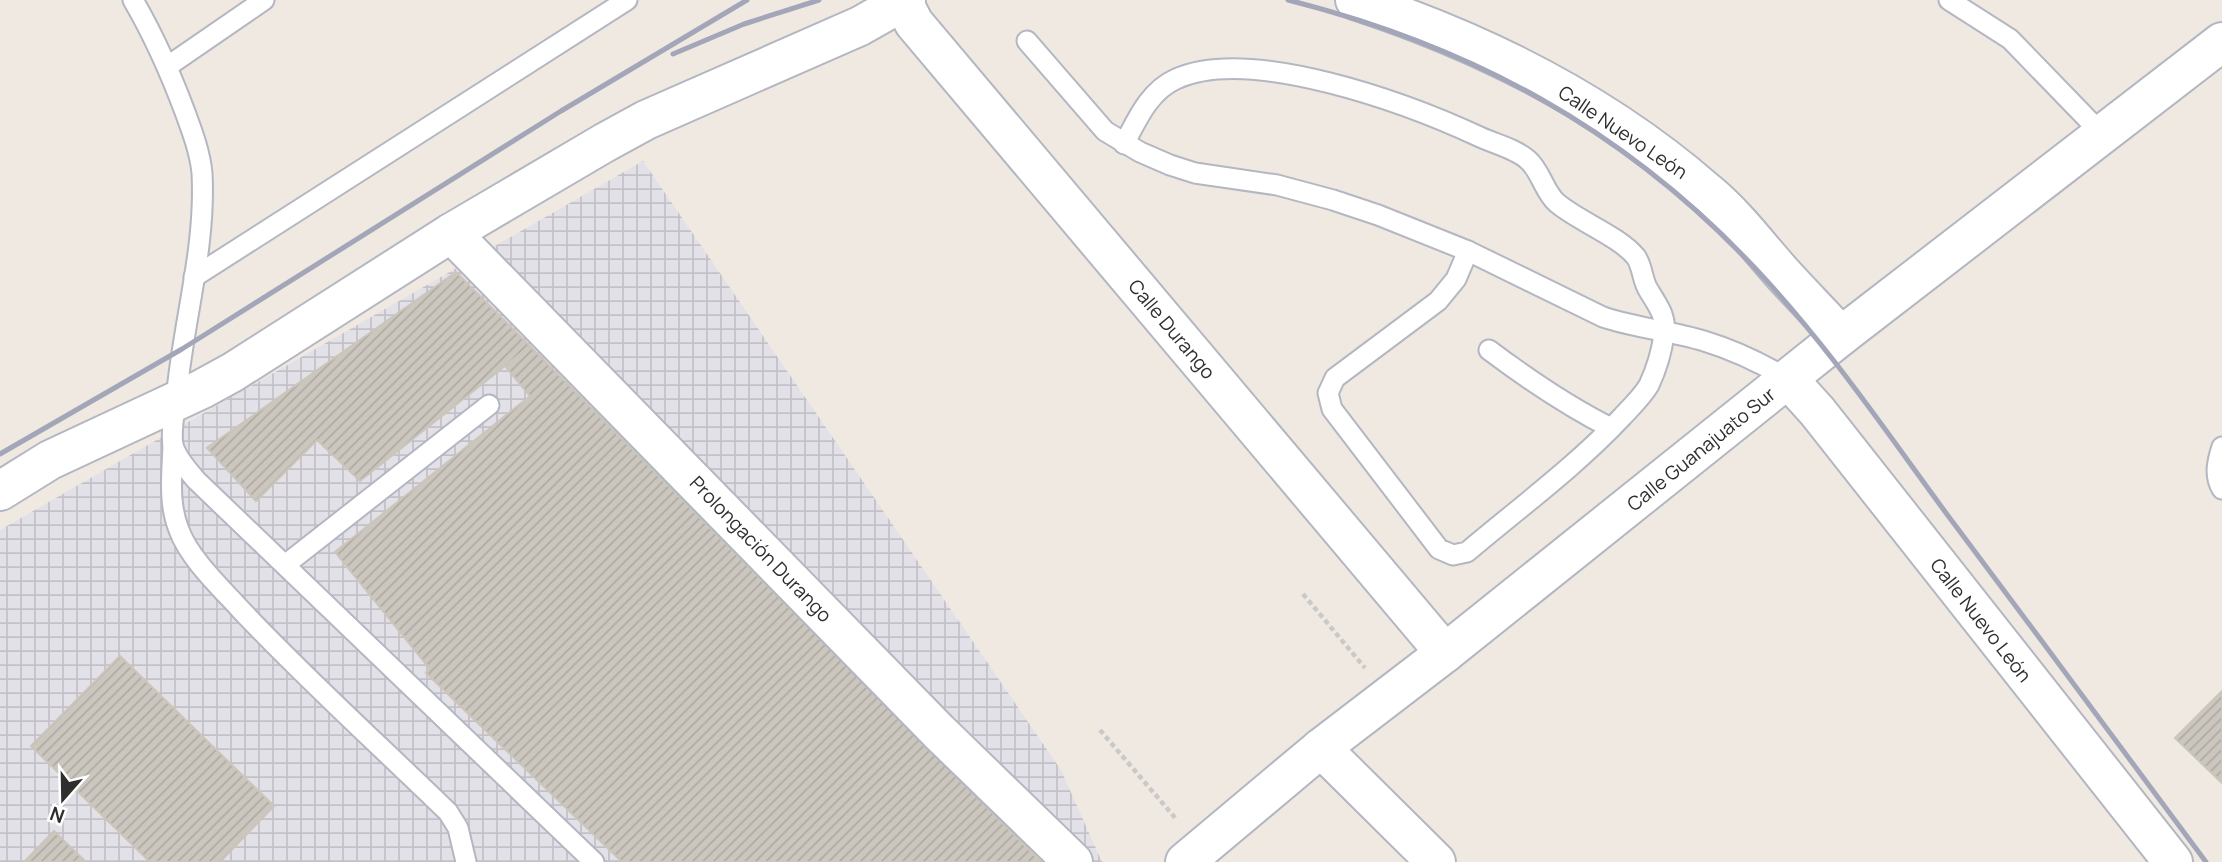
<svg xmlns="http://www.w3.org/2000/svg" width="2222" height="862" font-family="Manrope,sans-serif">
	<style>
		.industrial { fill: url(#industrial-grid) }
		.building { fill: url(#building-hatch); stroke: #cbc5ba; stroke-width: 2 }
		.lines { fill: none; stroke-linecap: round; stroke-linejoin: round }
		.service-casing { stroke: #b4b7c1; stroke-width: 23 }
		.minor-casing { stroke: #b4b7c1; stroke-width: 42 }
		.path { stroke: #c9c9c9; stroke-width: 4.5; stroke-dasharray: 5 3.5; stroke-linecap: butt }
		.service { stroke: #fff; stroke-width: 19 }
		.minor { stroke: #fff; stroke-width: 38 }
		.rail { stroke: #a3a6b8; stroke-width: 5 }
		.labels { text-anchor: middle; dominant-baseline: central; stroke-width: 7; stroke-linejoin: round; paint-order: stroke }
		.street-label { font-size: 19px; fill: #2e2e2e; stroke: #fff }
	</style>
	<defs>
		<pattern id="industrial-grid" width="8" height="8" patternUnits="userSpaceOnUse" patternTransform="scale(1.75)"><rect width="8" height="8" fill="#e3e1e8"/><path d="M0 4h8M4 0v8" fill="none" stroke="#c3c1c7"/></pattern>
		<pattern id="building-hatch" width="6" height="6" patternUnits="userSpaceOnUse" patternTransform="scale(1.75)"><rect width="6" height="6" fill="#cbc7bf"/><path d="M-1 1l2-2M0 6l6-6M5 7l2-2" fill="none" stroke="#afaba4"/></pattern>
	</defs>
	<rect width="100%" height="100%" fill="#efe9e1"/>
	<polygon class="industrial" points="643,161 1061,770 1102,862 0,862 0,530"/>
	<g class="building">
		<polygon points="456,272 530,346 360,481 317,440 256,501 207,448"/>
		<polygon points="530,346 1041,862 622,862 426,673 430,669 335,552 530,396 505,366"/>
		<polygon points="120,656 274,806 220,862 150,862 31,746"/>
		<polygon points="2222,691 2222,783 2175,738"/>
		<polygon points="54,831 86,862 24,862"/>
	</g>
	<g class="lines">
		<g class="service-casing">
			<g id="service">
				<path d="M133 0C154 36 170 72 185 112 192 131 200 152 202 173 206 247 184 319 177 391 176 408 170 428 173 445 176 458 188 470 196 480L594 862"/>
				<polyline points="1949,0 2010,39 2103,135"/>
				<path d="M1027 41 1105 131 1140 152 1170 165 1195 173 1277 185 1333 200 1378 215 1468 251 1603 317C1636 328 1671 331 1704 341 1734 350 1761 363 1788 379"/>
				<polyline points="168,66 264,0"/>
				<path d="M1124 144C1137 120 1149 91 1176 79 1251 45 1409 104 1480 137 1495 144 1516 149 1528 160 1541 171 1544 192 1557 203 1578 221 1619 236 1636 257 1643 267 1642 281 1649 291 1658 306 1667 317 1664 334 1662 350 1656 370 1649 385 1642 397 1631 407 1622 417 1575 467 1519 508 1467 552L1453 555 1439 549 1332 409 1328 393 1335 378 1438 301 1456 279 1468 251"/>
				<polyline points="194,277 627,0"/>
				<path d="M1489 350C1529 380 1567 406 1611 428"/>
				<path d="M173 445C172 474 168 503 179 530 189 558 221 588 241 610 307 680 379 745 448 812L458 828 466 862"/>
				<path d="M2222 447C2217 462 2214 476 2222 489"/>
				<polyline points="285,565 489,405"/>
			</g>
		</g>
		<g class="minor-casing">
			<g id="minor">
				<polyline points="902,0 914,23 1445,653"/>
				<path d="M1355 0C1483 42 1605 103 1707 192 1736 216 1758 246 1783 274 1802 295 1822 315 1841 336"/>
				<polyline points="451,233 939,732 1073,862"/>
				<polyline points="1788,379 1817,411 2173,862"/>
				<polyline points="0,491 50,460 202,389 233,372 451,233 604,143 646,120 860,26 906,0"/>
				<polyline points="1321,748 1436,862"/>
				<polyline points="1185,862 1321,748 1445,653 1841,336 2222,42"/>
			</g>
		</g>
		<g class="path">
			<polyline points="1303,594 1365,668"/>
			<polyline points="1100,730 1177,820"/>
		</g>
		<use href="#service" class="service"/>
		<use href="#minor" class="minor"/>
		<g class="rail">
			<path d="M1288 0C1471 46 1624 129 1754 267 1826 343 1885 430 1946 513 2033 629 2120 746 2206 862"/>
			<polyline points="673,54 744,24 819,0"/>
			<polyline points="0,454 182,349 561,111 747,0"/>
		</g>
	</g>
	<g class="labels">
		<g class="street-label">
			<text transform="translate(1623 132) rotate(34)">Calle Nuevo León</text>
			<text transform="translate(1172 329) rotate(50)">Calle Durango</text>
			<text transform="translate(1701 449) rotate(-39)">Calle Guanajuato Sur</text>
			<text transform="translate(761 549) rotate(46)">Prolongación Durango</text>
			<text transform="translate(1981 620) rotate(52)">Calle Nuevo León</text>
		</g>
	</g>
	<g transform="translate(63 799) rotate(200)" stroke="#ffffff" stroke-width="5" paint-order="stroke">
	<path d="M0-5L12 26L0 18L-12 26Z" fill="#2e2e2e"/>
	<text y="-10" font-size="19" font-weight="bold" text-anchor="middle" fill="#2e2e2e">N</text>
	</g>
</svg>
